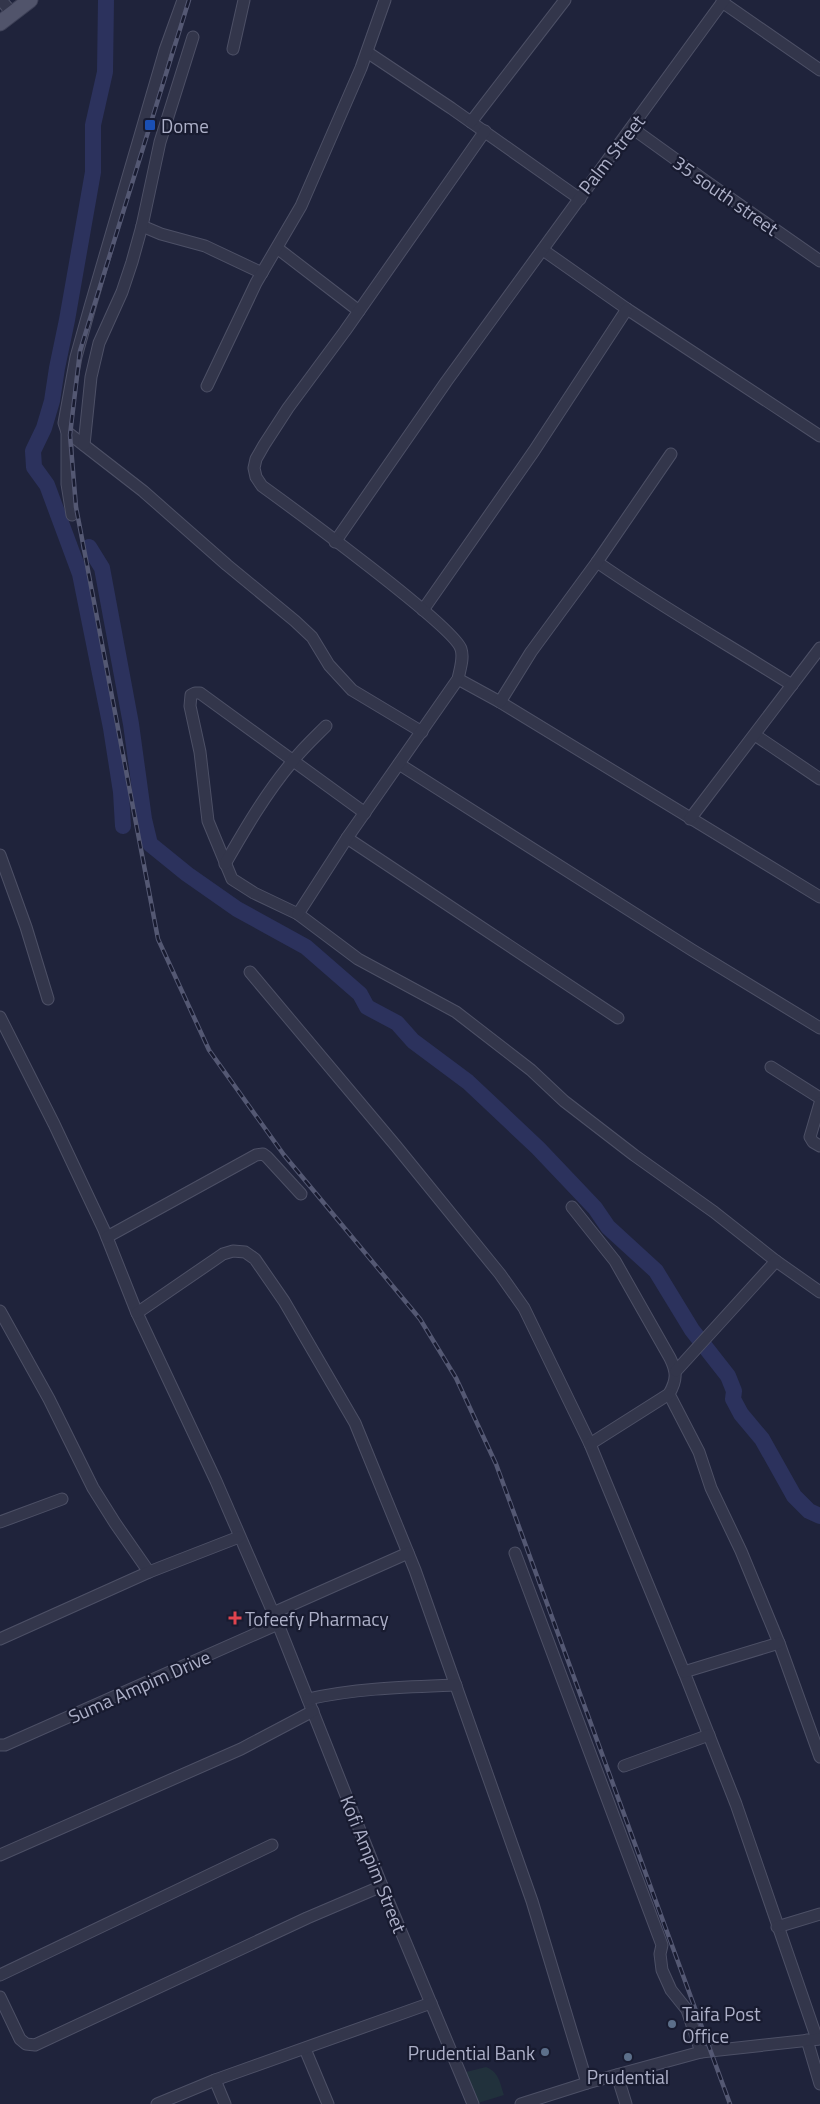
<svg xmlns="http://www.w3.org/2000/svg" width="820" height="2104" font-family="'Titillium Web',sans-serif">
	<style>
		.green { fill: #21313c }
		.lines { fill: none; stroke-linecap: round; stroke-linejoin: round }
		.stream { stroke: #2c325d; stroke-width: 2.5 }
		.river { stroke: #2c325d; stroke-width: 16 }
		.minor-casing { stroke: #4d5066; stroke-width: 13 }
		.major-casing { stroke: #3c3f55; stroke-width: 17 }
		.minor { stroke: #33364b; stroke-width: 11 }
		.major { stroke: #51546b; stroke-width: 15 }
		.rail-casing { stroke: #545873; stroke-width: 4.5 }
		.rail { stroke: #181b30; stroke-width: 2.5; stroke-dasharray: 8; stroke-linecap: butt }
		.transit-dot { fill: #1a4fb4; stroke: #181b30; stroke-width: 2 }
		.health-dot { fill: #e0444e; stroke: #181b30; stroke-width: 2 }
		.service-dot { fill: #5c6f8a; stroke: #181b30; stroke-width: 2 }
		.labels { text-anchor: middle; dominant-baseline: central; stroke-width: 4.5; stroke-linejoin: round; paint-order: stroke }
		.poi-label { font-size: 19px; fill: #adb0c8; stroke: #181b30; text-anchor: start }
		.street-label { font-size: 19px; fill: #adb0c8; stroke: #181b30 }
	</style>
	<rect width="100%" height="100%" fill="#1f233b"/>
	<path class="green" d="M486 2067C499 2072 500 2083 504 2095L478 2103 466 2072Z"/>
	<g class="lines">
		<polyline class="stream" points="69,548 75,542"/>
		<g class="river">
			<polyline points="106,0 105,72 93,125 93,172 67,320 57,368 52,401 44,428 33,451 34,467 47,485 80,574 111,728 121,792 123,826"/>
			<polyline points="89,547 102,568 131,724 144,819 150,844 187,874 237,909 306,947 360,994 367,1007 397,1023 413,1041 468,1082 538,1148 595,1208 608,1227 656,1271 692,1330 728,1376 734,1391 733,1399 741,1414 762,1439 794,1496 809,1511 820,1516"/>
		</g>
		<g class="minor-casing">
			<g id="minor">
				<polyline points="1,0 12,13"/>
				<polyline points="722,2 820,70"/>
				<polyline points="233,49 244,0"/>
				<polyline points="367,52 451,108 580,199"/>
				<polyline points="471,122 565,0"/>
				<polyline points="632,128 707,182 820,261"/>
				<polyline points="142,226 161,234 205,246 262,273"/>
				<polyline points="277,248 359,311"/>
				<polyline points="543,250 627,309 820,436"/>
				<polyline points="207,386 256,283 301,206 361,68 385,0"/>
				<polyline points="67,432 143,491 227,565 295,621 312,637 329,665 352,690 422,732"/>
				<polyline points="84,445 91,377 99,343 122,292 132,262 142,226 160,142 193,37"/>
				<polyline points="72,515 67,484 67,432 64,423 76,357 90,307 165,50 183,0"/>
				<polyline points="335,542 446,382 724,0"/>
				<path d="M597 562C660 606 727 644 792 685"/>
				<polyline points="423,610 534,451 627,309"/>
				<polyline points="458,679 500,702 820,897"/>
				<polyline points="500,702 531,652 597,562 671,454"/>
				<polyline points="755,735 820,779"/>
				<polyline points="399,764 692,950 820,1028"/>
				<polyline points="365,813 200,693 195,693 191,695 190,706 200,752 208,821 232,879 254,893 298,914 358,959 456,1012 531,1070 564,1101 634,1155 714,1212 776,1261 820,1292"/>
				<polyline points="690,819 820,648"/>
				<polyline points="347,838 618,1018"/>
				<polyline points="0,855 26,927 48,999"/>
				<path d="M225 864C245 829 266 793 292 762 302 749 315 737 326 726"/>
				<path d="M298 914 347 838 458 679C460 669 464 658 461 649 455 627 291 507 262 486L256 477 254 468 256 459 264 445 288 408 345 331 485 131"/>
				<polyline points="250,972 396,1146 500,1274 524,1308 590,1444 684,1672 736,1804 817,2039"/>
				<polyline points="0,1017 54,1124 104,1230 137,1313 216,1481 278,1624 382,1886 473,2104"/>
				<polyline points="771,1067 820,1098"/>
				<polyline points="820,1103 810,1137 813,1142 820,1146"/>
				<path d="M572 1207 615 1261 670 1358C677 1372 677 1380 669 1394L699 1452 711 1488 741 1551 779 1643 820 1757"/>
				<polyline points="107,1237 256,1155 263,1154 267,1157 301,1194"/>
				<polyline points="0,1311 49,1399 93,1488 115,1523 149,1572"/>
				<polyline points="137,1313 223,1254 233,1251 245,1252 255,1259 284,1301 355,1423 415,1570 532,1901 587,2083"/>
				<polyline points="676,1371 776,1261"/>
				<polyline points="590,1444 669,1394"/>
				<polyline points="0,1522 62,1499"/>
				<polyline points="515,1553 662,1945 660,1954 662,1970 671,1990 687,2010 701,2052"/>
				<polyline points="273,1613 408,1553"/>
				<polyline points="0,1639 149,1572 239,1537"/>
				<polyline points="684,1672 779,1643"/>
				<path d="M308 1699C357 1688 406 1687 456 1685"/>
				<polyline points="0,1745 5,1745 278,1624"/>
				<polyline points="624,1766 709,1735"/>
				<polyline points="0,1855 241,1749 313,1711"/>
				<polyline points="777,1927 820,1914"/>
				<polyline points="0,1975 272,1845"/>
				<polyline points="0,1997 20,2039 26,2044 35,2045 307,1918 382,1886"/>
				<polyline points="807,2040 820,2084"/>
				<polyline points="305,2049 328,2104"/>
				<polyline points="617,2075 626,2104"/>
				<polyline points="215,2080 225,2104"/>
				<polyline points="157,2104 215,2080 431,2003"/>
				<polyline points="521,2104 587,2083 701,2052 820,2039"/>
			</g>
		</g>
		<g class="major-casing">
			<polyline id="major" points="0,23 30,0"/>
		</g>
		<use href="#minor" class="minor"/>
		<use href="#major" class="major"/>
		<g class="rail-casing">
			<polyline id="rail" points="189,0 80,351 70,435 76,507 158,939 209,1050 284,1155 420,1319 456,1378 496,1464 730,2104"/>
		</g>
		<use href="#rail" class="rail"/>
	</g>
	<rect class="transit-dot" x="144" y="119" width="12" height="12" rx="2.5"/>
	<path class="health-dot" d="M232.5 1610.5h5v5h5v5h-5v5h-5v-5h-5v-5h5z"/>
	<g class="service-dot">
		<circle cx="672" cy="2024" r="5"/>
		<circle cx="545" cy="2052" r="5"/>
		<circle cx="628" cy="2057" r="5"/>
	</g>
	<g class="labels">
		<g class="poi-label">
			<text x="161" y="125">Dome</text>
			<text x="245" y="1618">Tofeefy Pharmacy</text>
			<text x="682" y="2013">Taifa Post<tspan x="682" dy="22">Office</tspan></text>
			<text x="535" y="2052" text-anchor="end">Prudential Bank</text>
			<text x="628" y="2076" text-anchor="middle">Prudential</text>
		</g>
		<g class="street-label">
			<text transform="translate(611 154) rotate(-52)">Palm Street</text>
			<text transform="translate(726 195) rotate(35)">35 south street</text>
			<text transform="translate(139 1686) rotate(-24)">Suma Ampim Drive</text>
			<text transform="translate(374 1864) rotate(68)">Kofi Ampim Street</text>
		</g>
	</g>
</svg>
